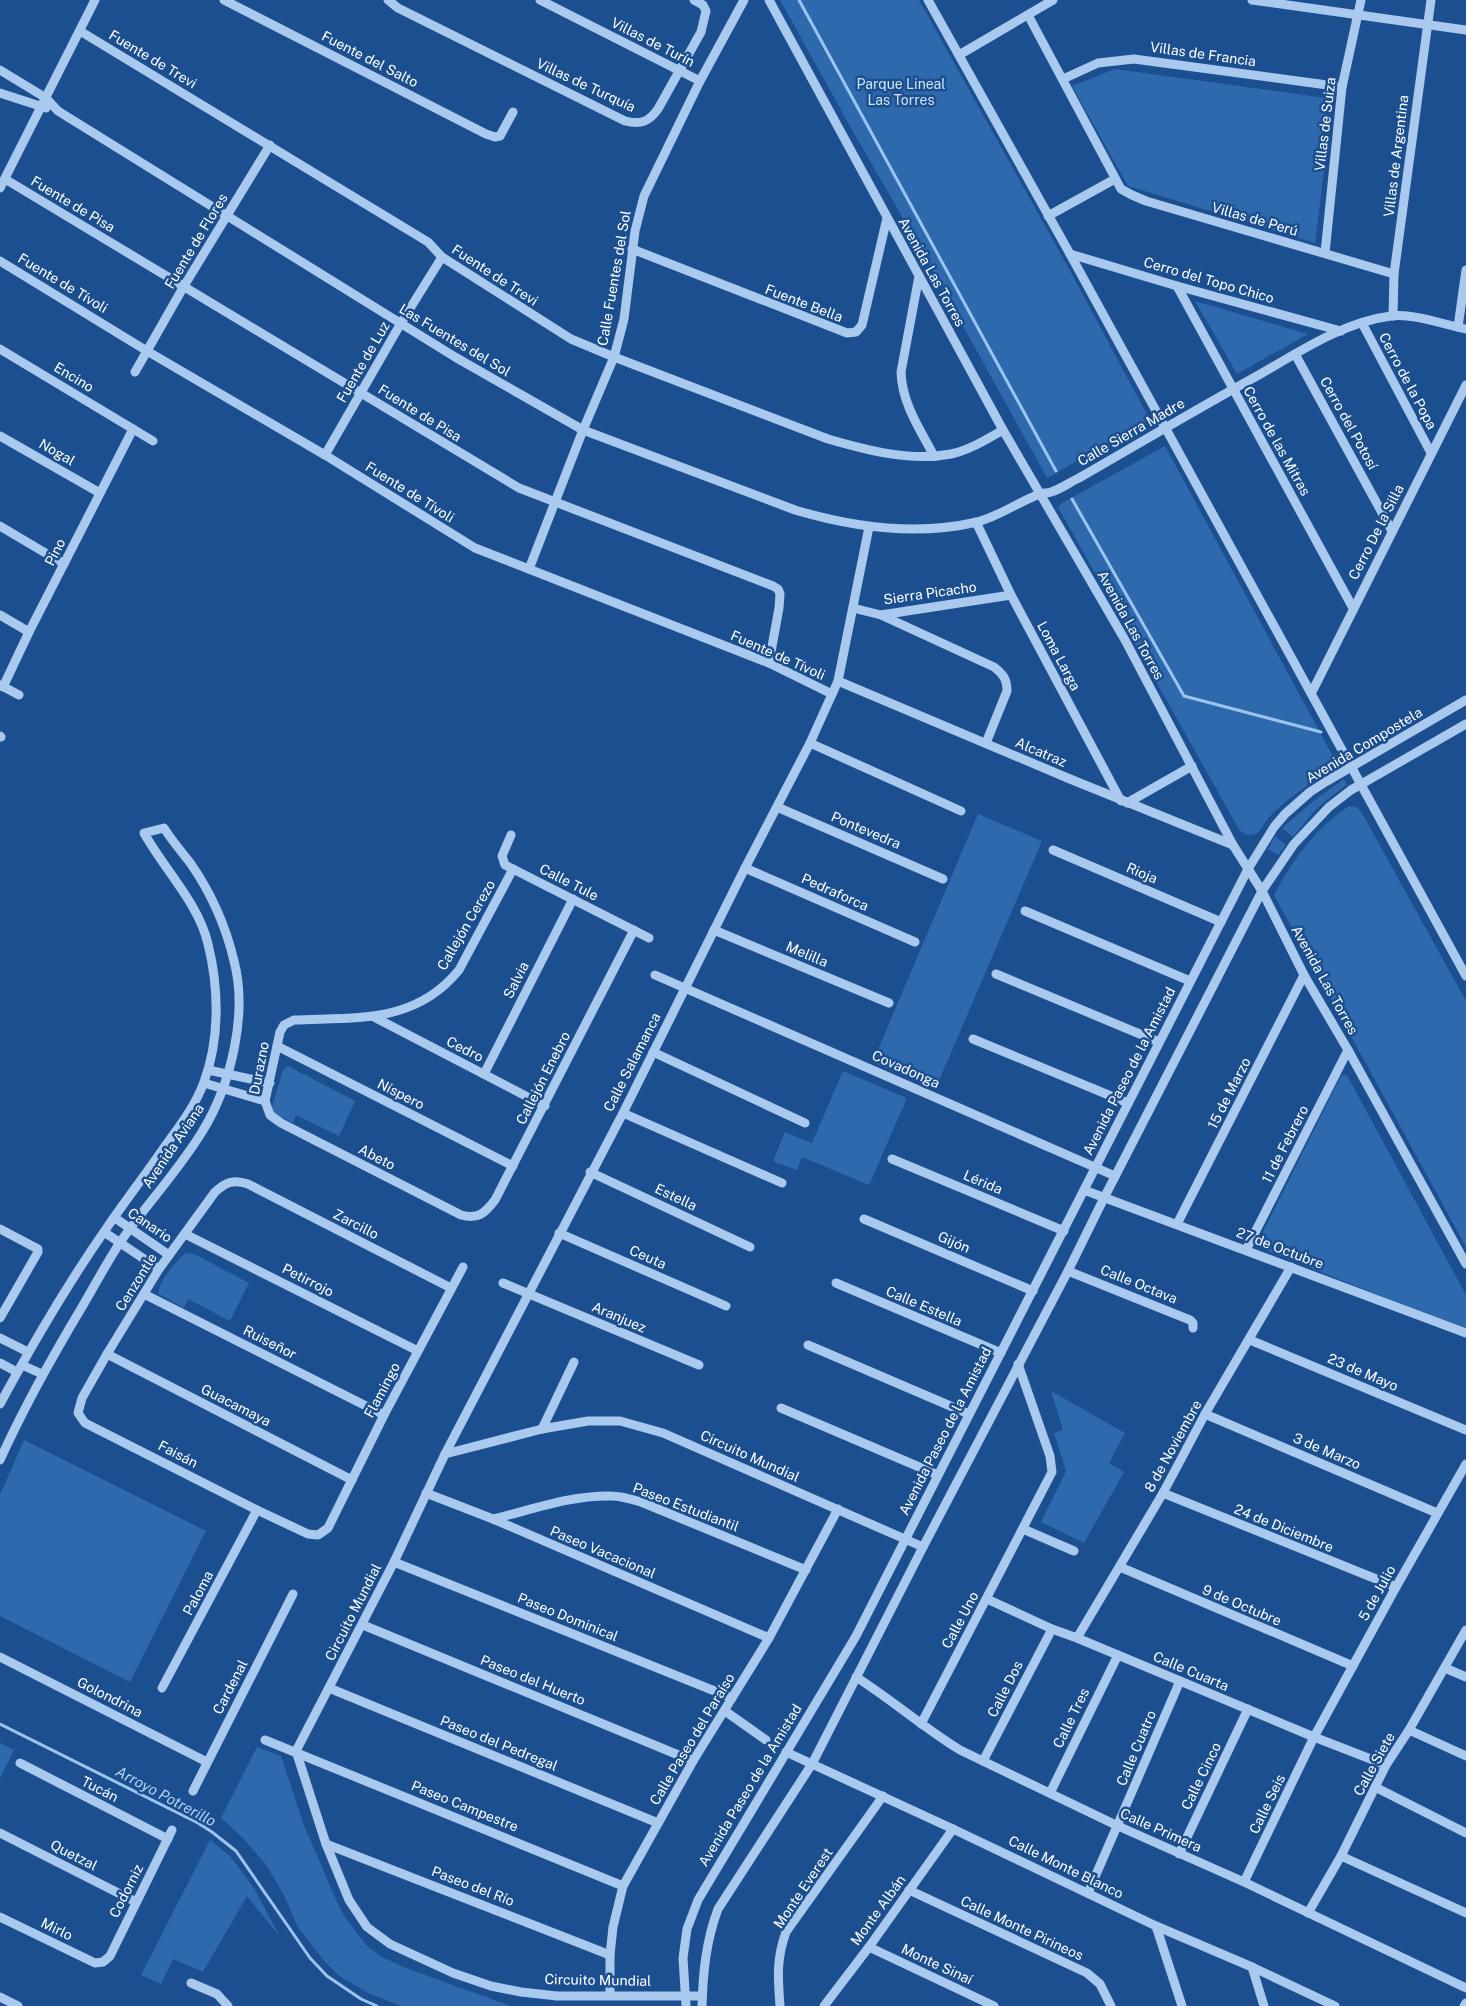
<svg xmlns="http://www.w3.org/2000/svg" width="1466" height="2006" font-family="'Public Sans',sans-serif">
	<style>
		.green { fill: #2e69ad }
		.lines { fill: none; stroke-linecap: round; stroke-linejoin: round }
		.stream { stroke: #9cc4f0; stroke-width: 3 }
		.minor { stroke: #a9c9ee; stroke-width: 9 }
		.labels { text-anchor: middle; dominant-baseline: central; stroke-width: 5; stroke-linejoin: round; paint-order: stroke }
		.street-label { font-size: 14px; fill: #fff; stroke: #1b4f8f }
		.park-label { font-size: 14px; fill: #cfe3fa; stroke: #1b4f8f }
		.water-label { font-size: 15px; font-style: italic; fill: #b5d3f5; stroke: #1b4f8f }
	</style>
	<rect width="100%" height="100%" fill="#1b4f8f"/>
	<g class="green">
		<polygon points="780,0 919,0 1068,267 1150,420 1047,478 912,234 851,128"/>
		<polygon points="1115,69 1333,99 1315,243 1128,186 1072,86"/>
		<polygon points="1195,301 1308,334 1237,374"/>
		<path d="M1165 446 1335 760 1334 766C1314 782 1290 796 1272 814 1261 824 1264 835 1247 835L1240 831 1058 507 1062 503Z"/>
		<polygon points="1344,779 1347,784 1316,809 1293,837 1282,828 1312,802"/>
		<path d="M1349 806 1357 807 1362 813 1466 1001V1247L1274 895C1292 860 1316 828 1349 806Z"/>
		<polygon points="978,814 1042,841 937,1085 932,1088 876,1064 874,1059"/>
		<polygon points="1275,836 1286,845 1278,855 1268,849"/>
		<polygon points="288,1066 355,1101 339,1136 296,1115 293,1123 272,1112 272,1107 283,1070"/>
		<polygon points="843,1071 907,1098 869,1185 802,1157 797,1170 773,1161 785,1132 812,1143"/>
		<polygon points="1347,1075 1466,1295 1466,1330 1263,1249 1259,1240 1341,1076"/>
		<path d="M186 1253 194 1254 249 1283 230 1321 188 1299 184 1308 159 1294C156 1285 178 1258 186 1253Z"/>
		<polygon points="1051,1391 1125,1433 1109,1463 1124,1472 1084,1543 1041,1522 1066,1471 1054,1433 1063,1430"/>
		<polygon points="24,1440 206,1531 130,1682 0,1616 0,1495"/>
		<polygon points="0,1743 14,1750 0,1778"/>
		<polygon points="257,1747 281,1756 303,1823 337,1902 344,1916 367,1946 382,1957 406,1968 511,2006 401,2006 368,1993 338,1975 325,1962 297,1926 284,1895 266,1865 244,1839 221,1818"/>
		<polygon points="210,1840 230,1856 254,1888 280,1937 247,1896 203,1972 173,1959 161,1984 141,1975"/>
	</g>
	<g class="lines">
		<g class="stream">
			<polyline points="799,0 1056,471"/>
			<polyline points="1072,499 1184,696 1321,732"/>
			<polyline points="0,1724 198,1823 212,1832 236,1851 310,1958 327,1976 361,1999 377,2006"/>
		</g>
		<g class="minor">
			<polyline points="224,0 486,134 495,137 500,136 513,112"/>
			<path d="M388 0 398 8 625 121C640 125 649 122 658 109L701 32 706 11 703 5 694 0"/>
			<polyline points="540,0 700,81"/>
			<polyline points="769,0 1003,430 1125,640 1233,845 1262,891 1304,975 1348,1050 1466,1264"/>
			<polyline points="928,0 1070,254 1466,976"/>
			<polyline points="1252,0 1466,30"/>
			<polyline points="1028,15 1121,189 1132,195 1146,201 1394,274"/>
			<path d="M80 31 428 242 442 257 571 339 614 357 828 439C866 450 911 462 951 454 970 450 987 439 1003 430"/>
			<polyline points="959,55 1053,0"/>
			<path d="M0 70 46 98 58 111 455 357 583 430 795 510C852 527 917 536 977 522 1000 516 1018 502 1040 494 1044 493 1048 493 1051 492 1061 489 1070 482 1079 478 1138 444 1197 409 1257 376 1299 352 1343 322 1391 316 1413 313 1445 325 1466 329"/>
			<polyline points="1063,79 1098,63 1134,59 1342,87"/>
			<polyline points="0,93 46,108"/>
			<polyline points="5,179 519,488 773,586 778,589 780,594 779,608 769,663"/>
			<polyline points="0,188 95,0"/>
			<polyline points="1048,216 1115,179"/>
			<polyline points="632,249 847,333 856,332 862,325 887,218"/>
			<polyline points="1325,253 1342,87 1361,0"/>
			<polyline points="1070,254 1177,286 1341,331"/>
			<polyline points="0,261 147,351 325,455 475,548 769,663 832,694"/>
			<path d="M919 276 901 372C902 404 920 429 934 456"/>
			<polyline points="1177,286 1353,608"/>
			<polyline points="1393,316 1394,274 1431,0"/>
			<polyline points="1362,323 1431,453"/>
			<polyline points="1458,327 1466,270"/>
			<polyline points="0,349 153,441"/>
			<polyline points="1295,354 1392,531"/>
			<polyline points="135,372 184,286 270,145"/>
			<polyline points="0,436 100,493"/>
			<polyline points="325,455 401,323 442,257"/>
			<polyline points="976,522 1011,595 1121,801"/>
			<polyline points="0,526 64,564"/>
			<polyline points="529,569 583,430 614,357 624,319 635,231 644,196 700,81 744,0"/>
			<polyline points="853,608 881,615 1011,595"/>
			<polyline points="0,615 29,632"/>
			<path d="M881 615 994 667C1003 674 1007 679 1007 691L986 743"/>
			<polyline points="838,681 1070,779 1233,845"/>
			<polyline points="0,685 19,695"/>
			<polyline points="3,687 29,632 133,429"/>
			<polyline points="1312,692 1466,385"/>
			<polyline points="0,736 1,737"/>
			<polyline points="810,743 961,811"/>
			<polyline points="1127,803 1192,766"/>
			<polyline points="777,807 943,879"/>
			<polyline points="511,835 502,856 505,865 649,938"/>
			<polyline points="1053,850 1221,922"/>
			<polyline points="745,868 915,942"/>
			<path d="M513 869 459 970C415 1024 357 1017 294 1020L284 1025 280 1032 265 1101 270 1115 281 1123 461 1215C478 1220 485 1213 495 1200L634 930"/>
			<polyline points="1025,911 1190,981"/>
			<polyline points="714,930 889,1003"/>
			<polyline points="996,974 1159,1042"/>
			<polyline points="655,975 1115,1176"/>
			<polyline points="374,1017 545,1106"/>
			<polyline points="973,1039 1128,1103"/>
			<polyline points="277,1046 513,1166"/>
			<polyline points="653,1052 805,1123"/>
			<polyline points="208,1070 270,1083"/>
			<polyline points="484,1074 573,899"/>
			<polyline points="204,1083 265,1101"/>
			<polyline points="623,1113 782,1183"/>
			<polyline points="892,1159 1064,1231"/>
			<polyline points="590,1172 750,1247"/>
			<polyline points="1084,1190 1466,1333"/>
			<polyline points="115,1218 169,1255"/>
			<polyline points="864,1219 1033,1291"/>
			<polyline points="1177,1224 1304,975"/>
			<polyline points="0,1229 38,1249 38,1252 0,1318"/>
			<polyline points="104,1232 159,1269"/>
			<polyline points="559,1233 726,1306"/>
			<polyline points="185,1234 418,1351"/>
			<polyline points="1246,1250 1348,1050"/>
			<polyline points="1068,1271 1190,1320 1193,1323 1193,1328"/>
			<polyline points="503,1283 699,1365"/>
			<polyline points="836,1283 1001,1353"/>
			<path d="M451 1288 248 1184C234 1179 226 1182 215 1192L159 1269 107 1354 82 1398 78 1413 85 1423 257 1510 308 1534 318 1535 328 1528 384 1415 463 1267"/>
			<polyline points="144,1294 384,1415"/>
			<polyline points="0,1338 28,1352"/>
			<polyline points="1250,1340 1466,1430"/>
			<polyline points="808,1345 969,1414"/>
			<polyline points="107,1354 352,1480"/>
			<polyline points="0,1363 17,1372"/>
			<polyline points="22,1365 42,1374"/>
			<path d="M0 1404C33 1343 68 1283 108 1226 126 1200 145 1175 163 1149 178 1128 195 1107 204 1082 220 1039 219 988 208 944 199 904 164 869 144 833L164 828C172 841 182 852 191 864 211 893 226 927 234 961 248 1014 231 1085 202 1132 178 1171 147 1204 121 1241 107 1262 95 1285 82 1307 52 1357 24 1407 0 1460"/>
			<polyline points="781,1408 938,1475"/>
			<polyline points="1205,1414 1437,1513"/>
			<polyline points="542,1429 574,1362"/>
			<polyline points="445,1454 542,1429 588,1421 620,1421 663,1433 923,1547"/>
			<polyline points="426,1493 493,1519 769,1638"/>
			<polyline points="1163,1493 1396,1587"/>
			<path d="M493 1519C531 1510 571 1495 611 1496 621 1496 631 1499 641 1502L806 1570"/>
			<polyline points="1023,1529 1074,1551"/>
			<polyline points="394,1562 732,1698"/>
			<polyline points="1120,1567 1353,1666"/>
			<polyline points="987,1599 1052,1629 1077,1638 1314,1737 1386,1765"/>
			<polyline points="363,1625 693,1761"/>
			<polyline points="1077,1638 1163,1493 1205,1414 1291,1267"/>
			<polyline points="0,1657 207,1762"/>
			<polyline points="1445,1668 1466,1677"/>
			<path d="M856 1677C892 1700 924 1728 960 1750L1118 1826 1244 1882 1466 1988"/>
			<polyline points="162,1688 257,1510"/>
			<polyline points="329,1688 658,1823"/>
			<polyline points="725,1711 766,1740"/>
			<polyline points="921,1724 1052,1472 1050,1456 1018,1364"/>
			<polyline points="1409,1730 1466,1756"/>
			<polyline points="265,1740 623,1886"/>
			<polyline points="786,1752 953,1829 1156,1926 1252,1967 1335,2006"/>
			<polyline points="983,1761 1052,1629"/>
			<polyline points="20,1763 168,1839"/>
			<polyline points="1375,1787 1466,1833"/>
			<polyline points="193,1791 293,1594"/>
			<polyline points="1050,1793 1118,1655"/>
			<polyline points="0,1833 136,1902"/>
			<polyline points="326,1844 610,1955"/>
			<polyline points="1179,1854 1248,1709"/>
			<polyline points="1341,1856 1466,1913"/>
			<polyline points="1244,1882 1314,1737 1396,1587 1466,1464"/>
			<polyline points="909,1890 1087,1973 1100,1984 1111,2006"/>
			<polyline points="1088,1893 1180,1681"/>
			<polyline points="1308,1913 1341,1856 1386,1765 1409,1730 1466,1630"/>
			<polyline points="0,1917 95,1963 103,1962 110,1956 172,1830"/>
			<polyline points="1156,1926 1182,2006"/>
			<polyline points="869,1947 994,2006"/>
			<polyline points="1252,1967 1264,2006"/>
			<polyline points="191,1983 217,1994 228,2006"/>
			<polyline points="610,1994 610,1955 613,1927 623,1886 693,1761 769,1638 838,1509"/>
			<polyline points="702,1996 557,1996 521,1992 491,1986 453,1973 390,1944 367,1927 349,1900 326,1844 296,1751 394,1562 445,1454 623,1113 745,868 810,743 838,681 869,527"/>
			<polyline points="0,1997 18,2006"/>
			<polyline points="686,2006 683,1958 687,1929 698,1900 856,1636 1248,869 1274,827 1285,814 1310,792 1327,781 1466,700"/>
			<path d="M702 2006C703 1972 706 1941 718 1909L812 1764 923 1547 1068 1271 1104 1198 1262 891 1294 844 1329 807 1351 790 1466 724"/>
			<path d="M780 2006C778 1978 776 1960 786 1932L883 1796"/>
			<polyline points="824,2006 869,1947 953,1829"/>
			<polyline points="1464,2006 1466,2003"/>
		</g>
	</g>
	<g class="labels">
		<g class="street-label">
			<text transform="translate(653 42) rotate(27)">Villas de Turín</text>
			<text transform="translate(1203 54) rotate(8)">Villas de Francia</text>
			<text transform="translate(153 59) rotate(31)">Fuente de Trevi</text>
			<text transform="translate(370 59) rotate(27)">Fuente del Salto</text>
			<text transform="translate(586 85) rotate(25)">Villas de Turquía</text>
			<text transform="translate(1325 124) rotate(-83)">Villas de Suiza</text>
			<text transform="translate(1396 156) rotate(-83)">Villas de Argentina</text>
			<text transform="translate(73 204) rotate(31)">Fuente de Pisa</text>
			<text transform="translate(1255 219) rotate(16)">Villas de Perú</text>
			<text transform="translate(196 241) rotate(-59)">Fuente de Flores</text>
			<text transform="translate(932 272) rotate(61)">Avenida Las Torres</text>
			<text transform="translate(495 275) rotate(33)">Fuente de Trevi</text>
			<text transform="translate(614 278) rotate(-80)">Calle Fuentes del Sol</text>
			<text transform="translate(1209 280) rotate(16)">Cerro del Topo Chico</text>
			<text transform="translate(63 283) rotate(31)">Fuente de Tívoli</text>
			<text transform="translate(804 303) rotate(21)">Fuente Bella</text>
			<text transform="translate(455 340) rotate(31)">Las Fuentes del Sol</text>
			<text transform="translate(363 362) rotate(-60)">Fuente de Luz</text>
			<text transform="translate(74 377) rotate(31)">Encino</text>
			<text transform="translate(1408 381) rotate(62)">Cerro de la Popa</text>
			<text transform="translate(420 413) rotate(32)">Fuente de Pisa</text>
			<text transform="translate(1349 423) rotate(61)">Cerro del Potosí</text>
			<text transform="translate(1131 432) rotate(-30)">Calle Sierra Madre</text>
			<text transform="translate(1277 441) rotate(61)">Cerro de las Mitras</text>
			<text transform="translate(57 452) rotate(30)">Nogal</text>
			<text transform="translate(410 492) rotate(32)">Fuente de Tívoli</text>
			<text transform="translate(1376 532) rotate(-63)">Cerro De la Silla</text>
			<text transform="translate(55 552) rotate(-63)">Pino</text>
			<text transform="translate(930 593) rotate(-8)">Sierra Picacho</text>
			<text transform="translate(1131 625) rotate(61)">Avenida Las Torres</text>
			<text transform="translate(778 655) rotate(24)">Fuente de Tívoli</text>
			<text transform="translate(1059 656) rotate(62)">Loma Larga</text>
			<text transform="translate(1364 745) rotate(-31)">Avenida Compostela</text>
			<text transform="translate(1041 752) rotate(23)">Alcatraz</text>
			<text transform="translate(866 830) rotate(23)">Pontevedra</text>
			<text transform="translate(1142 873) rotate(23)">Rioja</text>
			<text transform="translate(569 882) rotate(27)">Calle Tule</text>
			<text transform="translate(835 892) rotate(24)">Pedraforca</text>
			<text transform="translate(466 925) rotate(-60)">Callejón Cerezo</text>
			<text transform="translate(807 954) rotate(23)">Melilla</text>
			<text transform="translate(516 980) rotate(-63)">Salvia</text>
			<text transform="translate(1325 980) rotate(61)">Avenida Las Torres</text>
			<text transform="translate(465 1049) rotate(27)">Cedro</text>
			<text transform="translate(632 1062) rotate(-63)">Calle Salamanca</text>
			<text transform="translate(259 1068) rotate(-79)">Durazno</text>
			<text transform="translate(906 1069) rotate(24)">Covadonga</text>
			<text transform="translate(1129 1071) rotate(-63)">Avenida Paseo de la Amistad</text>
			<text transform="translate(543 1078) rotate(-63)">Callejón Enebro</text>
			<text transform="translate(1229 1093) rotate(-63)">15 de Marzo</text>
			<text transform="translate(401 1094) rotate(27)">Níspero</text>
			<text transform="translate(1285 1144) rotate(-63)">11 de Febrero</text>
			<text transform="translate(173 1146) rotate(-56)">Avenida Aviana</text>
			<text transform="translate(377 1157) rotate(27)">Abeto</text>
			<text transform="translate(983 1182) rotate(23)">Lérida</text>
			<text transform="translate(676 1197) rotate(25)">Estella</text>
			<text transform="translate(356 1224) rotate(27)">Zarcillo</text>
			<text transform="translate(150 1225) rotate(34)">Canario</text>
			<text transform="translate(954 1242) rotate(23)">Gijón</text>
			<text transform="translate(1280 1248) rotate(21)">27 de Octubre</text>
			<text transform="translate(648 1257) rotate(24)">Ceuta</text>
			<text transform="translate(308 1280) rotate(27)">Petirrojo</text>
			<text transform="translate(136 1282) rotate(-58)">Cenzontle</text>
			<text transform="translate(1139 1284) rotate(22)">Calle Octava</text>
			<text transform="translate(924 1306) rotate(23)">Calle Estella</text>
			<text transform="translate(619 1317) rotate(23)">Aranjuez</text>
			<text transform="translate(270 1342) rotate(27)">Ruiseñor</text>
			<text transform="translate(1363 1372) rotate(23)">23 de Mayo</text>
			<text transform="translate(382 1390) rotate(-62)">Flamingo</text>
			<text transform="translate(236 1405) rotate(27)">Guacamaya</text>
			<text transform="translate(945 1431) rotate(-63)">Avenida Paseo de la Amistad</text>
			<text transform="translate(1173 1446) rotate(-61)">8 de Noviembre</text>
			<text transform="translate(1327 1451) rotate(23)">3 de Marzo</text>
			<text transform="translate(178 1454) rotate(27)">Faisán</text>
			<text transform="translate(750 1456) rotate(24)">Circuito Mundial</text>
			<text transform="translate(686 1507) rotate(21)">Paseo Estudiantil</text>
			<text transform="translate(1284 1528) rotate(22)">24 de Diciembre</text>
			<text transform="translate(603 1552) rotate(23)">Paseo Vacacional</text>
			<text transform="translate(198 1593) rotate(-62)">Paloma</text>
			<text transform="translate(1377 1593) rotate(-61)">5 de Julio</text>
			<text transform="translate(1242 1605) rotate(23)">9 de Octubre</text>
			<text transform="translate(353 1612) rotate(-63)">Circuito Mundial</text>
			<text transform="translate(568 1617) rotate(22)">Paseo Dominical</text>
			<text transform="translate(960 1620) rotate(-62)">Calle Uno</text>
			<text transform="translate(1191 1671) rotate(23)">Calle Cuarta</text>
			<text transform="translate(533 1680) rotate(22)">Paseo del Huerto</text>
			<text transform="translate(230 1687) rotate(-63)">Cardenal</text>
			<text transform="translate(1005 1689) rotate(-63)">Calle Dos</text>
			<text transform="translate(110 1697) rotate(27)">Golondrina</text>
			<text transform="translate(1071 1718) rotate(-64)">Calle Tres</text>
			<text transform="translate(692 1739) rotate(-59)">Calle Paseo del Paraíso</text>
			<text transform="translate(499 1743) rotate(22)">Paseo del Pedregal</text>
			<text transform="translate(1136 1748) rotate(-67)">Calle Cuatro</text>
			<text transform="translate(1374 1764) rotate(-61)">Calle Siete</text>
			<text transform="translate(1201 1776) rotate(-64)">Calle Cinco</text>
			<text transform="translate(750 1785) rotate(-59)">Avenida Paseo de la Amistad</text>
			<text transform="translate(100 1789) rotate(27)">Tucán</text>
			<text transform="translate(1267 1804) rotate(-64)">Calle Seis</text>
			<text transform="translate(465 1806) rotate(22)">Paseo Campestre</text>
			<text transform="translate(1161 1830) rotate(24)">Calle Primera</text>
			<text transform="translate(74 1855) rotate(27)">Quetzal</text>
			<text transform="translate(1066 1867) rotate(26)">Calle Monte Blanco</text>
			<text transform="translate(473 1886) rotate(21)">Paseo del Río</text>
			<text transform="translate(803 1888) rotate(-56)">Monte Everest</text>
			<text transform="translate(126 1891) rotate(-63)">Codorniz</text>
			<text transform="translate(878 1910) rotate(-54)">Monte Albán</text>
			<text transform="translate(1022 1928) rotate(25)">Calle Monte Pirineos</text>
			<text transform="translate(57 1929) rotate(26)">Mirlo</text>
			<text transform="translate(937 1964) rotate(25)">Monte Sinaí</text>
			<text transform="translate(598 1980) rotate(1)">Circuito Mundial</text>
		</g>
		<g class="park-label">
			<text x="901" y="84">Parque Lineal<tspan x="901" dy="16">Las Torres</tspan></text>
		</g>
		<g class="water-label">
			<text transform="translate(166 1796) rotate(28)">Arroyo Potrerillo</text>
		</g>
	</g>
</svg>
